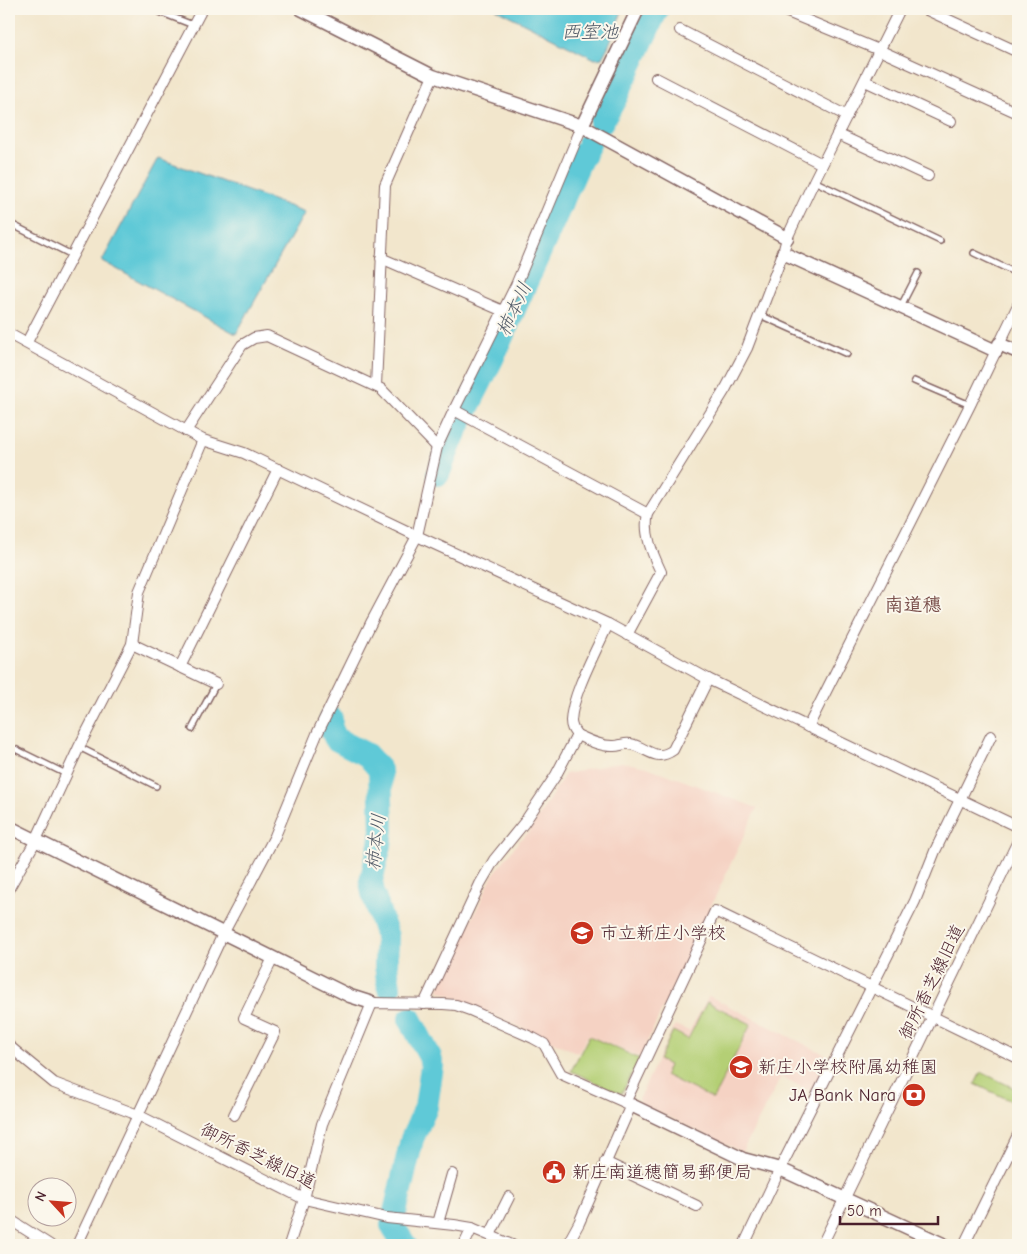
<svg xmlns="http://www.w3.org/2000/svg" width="1027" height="1254" font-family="'Comic Neue','Klee One',sans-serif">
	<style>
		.built { fill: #f5d2c3 }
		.green { fill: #b4cf75; stroke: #7f7750 }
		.water { fill: #5ec9d7; stroke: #547481 }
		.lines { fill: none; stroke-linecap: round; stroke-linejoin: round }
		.river { stroke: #5ec9d7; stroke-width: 24 }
		.service-casing { stroke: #856563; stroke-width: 8 }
		.minor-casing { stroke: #856563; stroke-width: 12 }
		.tertiary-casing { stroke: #856563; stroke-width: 15 }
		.service { stroke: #fff; stroke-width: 5 }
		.minor { stroke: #fff; stroke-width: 10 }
		.tertiary { stroke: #fff; stroke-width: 12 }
		.labels { text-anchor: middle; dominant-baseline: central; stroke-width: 4; stroke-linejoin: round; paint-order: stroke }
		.poi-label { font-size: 18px; fill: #4a1f2b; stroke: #fbf7ec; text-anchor: start }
		.street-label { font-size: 18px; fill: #4a1f2b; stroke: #fbf7ec }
		.water-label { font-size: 19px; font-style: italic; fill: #515a67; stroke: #fbf7ec }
		.neighbourhood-label { font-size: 19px; font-weight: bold; fill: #784d49; stroke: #fbf7ec }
	</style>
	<rect width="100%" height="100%" fill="#fbf7ec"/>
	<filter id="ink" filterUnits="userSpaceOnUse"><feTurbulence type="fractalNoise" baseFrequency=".02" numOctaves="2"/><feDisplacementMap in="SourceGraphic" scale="10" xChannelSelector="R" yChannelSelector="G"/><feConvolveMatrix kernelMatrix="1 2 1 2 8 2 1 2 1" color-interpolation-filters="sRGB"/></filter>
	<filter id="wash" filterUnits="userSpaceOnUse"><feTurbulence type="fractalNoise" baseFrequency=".0096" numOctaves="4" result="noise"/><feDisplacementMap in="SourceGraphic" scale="20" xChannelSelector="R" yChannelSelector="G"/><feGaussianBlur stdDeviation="1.12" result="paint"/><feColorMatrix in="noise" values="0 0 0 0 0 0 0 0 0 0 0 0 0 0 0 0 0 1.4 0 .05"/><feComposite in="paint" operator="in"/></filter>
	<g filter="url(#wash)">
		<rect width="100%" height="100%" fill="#f2e6cc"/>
		<g class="built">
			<polygon points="621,762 647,767 757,808 640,1057 588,1035 578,1053 438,990 493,875 519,841 529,832 565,774"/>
			<polygon points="709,996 832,1058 815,1093 781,1077 742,1152 641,1104 639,1098 675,1025 689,1031"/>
		</g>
		<g class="green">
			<polygon points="707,1002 751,1024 713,1099 665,1075 669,1065 659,1060 673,1031 688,1039"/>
			<polygon points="589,1036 640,1059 621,1094 571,1071"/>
			<polygon points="981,1072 1018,1090 1018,1104 975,1084"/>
		</g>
		<g class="water">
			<polygon points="496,9 623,9 609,45 602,58 595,59"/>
			<polygon points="158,158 305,212 236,334 102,261"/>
		</g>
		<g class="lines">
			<g class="river">
				<polyline points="601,123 615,99 657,9"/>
				<polyline points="438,474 453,437 492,359 580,161 589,144"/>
				<polyline points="331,719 330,726 336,739 367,755 380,770 382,829 380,845 371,881 373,893 387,937 386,965 389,988"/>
				<polyline points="405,1245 392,1225 412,1139 426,1107 432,1066 430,1057 410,1019"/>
			</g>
		</g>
	</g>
	<g filter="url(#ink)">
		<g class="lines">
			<g class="service-casing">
				<g id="service">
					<polyline points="152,9 193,25"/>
					<polyline points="814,181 940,241"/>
					<polyline points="9,223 72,255"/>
					<polyline points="974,253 1018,274"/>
					<polyline points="901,306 918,273"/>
					<polyline points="760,315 847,354"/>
					<polyline points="914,381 970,405"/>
					<polyline points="192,729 216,684"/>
					<polyline points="9,746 66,774"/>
					<polyline points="79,747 156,786"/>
				</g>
			</g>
			<g class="minor-casing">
				<g id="minor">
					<polyline points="780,9 879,50 1018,113"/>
					<polyline points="925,9 1018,52"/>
					<polyline points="680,30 847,116"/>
					<polyline points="656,78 822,164"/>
					<polyline points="865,81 951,121"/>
					<polyline points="837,134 928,176"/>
					<polyline points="381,258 503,311"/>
					<polyline points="9,334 203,440 244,453 417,536 608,624 708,679 1018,827"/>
					<polyline points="27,342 202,9"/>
					<polyline points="376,386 385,185 433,76"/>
					<polyline points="454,410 648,514"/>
					<polyline points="186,431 242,345 254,338 267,336 381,389 437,447"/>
					<path d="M627 635 661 572C653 555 643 533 648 514L726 388 747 348 783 253 787 238 814 181 900 9"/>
					<polyline points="132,644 216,684"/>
					<polyline points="180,667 278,469"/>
					<polyline points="808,727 970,405 1018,305"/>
					<path d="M577 735C573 730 571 727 571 721 572 694 597 649 608 624"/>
					<polyline points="9,888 36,840 79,747 132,644 139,592 203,440"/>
					<path d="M424 1004 480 884 494 860 524 823 556 775 577 735C588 740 602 747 614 746 620 746 624 743 630 744 647 747 655 763 673 750L708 679"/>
					<polyline points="9,1046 54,1083 138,1115 304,1199 387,1218 454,1225 472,1228 512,1245"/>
					<polyline points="625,1103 715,911 1018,1058"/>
					<polyline points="234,1115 275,1032 244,1018 273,958"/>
					<polyline points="605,1162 697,1206"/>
					<polyline points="9,1219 50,1245"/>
					<polyline points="438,1223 452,1174"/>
					<polyline points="490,1235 509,1197"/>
					<polyline points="77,1245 223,934 275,836 317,734 372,621 417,536 437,447 454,410 516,285 582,126"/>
					<polyline points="289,1245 304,1199 322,1124 372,1003 443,1004 456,1005 470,1010 533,1038 544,1044 561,1074 631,1105 579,1223 567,1245"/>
					<polyline points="464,1245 472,1228"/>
					<polyline points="744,1245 780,1169 915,901 935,851 991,736"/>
					<polyline points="822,1245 1018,841"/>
					<polyline points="964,1245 1018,1135"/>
				</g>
			</g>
			<g class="tertiary-casing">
				<g id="tertiary">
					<polyline points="301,9 433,76 582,126 787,238"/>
					<polyline points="582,126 638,9"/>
					<polyline points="783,253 996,351"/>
					<polyline points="999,344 1018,352"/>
					<polyline points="9,827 350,996 372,1003"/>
					<polyline points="631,1105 743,1159 780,1169 945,1245"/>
				</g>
			</g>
			<use href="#service" class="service"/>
			<use href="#minor" class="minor"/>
			<use href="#tertiary" class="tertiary"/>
		</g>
	</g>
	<defs>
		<g id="school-disc" transform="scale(1.25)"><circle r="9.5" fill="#c8321e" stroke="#fbf7ec"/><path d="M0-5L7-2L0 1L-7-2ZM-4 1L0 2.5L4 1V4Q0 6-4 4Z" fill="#fff"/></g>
		<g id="bank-disc" transform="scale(1.25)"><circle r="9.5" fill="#c8321e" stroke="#fbf7ec"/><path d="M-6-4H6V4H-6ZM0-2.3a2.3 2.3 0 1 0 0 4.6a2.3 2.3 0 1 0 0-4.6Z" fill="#fff"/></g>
		<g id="civic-disc" transform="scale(1.25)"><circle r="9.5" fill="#c8321e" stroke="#fbf7ec"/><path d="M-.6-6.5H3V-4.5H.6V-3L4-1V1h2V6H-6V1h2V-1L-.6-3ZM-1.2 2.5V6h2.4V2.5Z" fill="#fff"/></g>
	</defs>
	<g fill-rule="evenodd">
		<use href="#school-disc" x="582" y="933"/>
		<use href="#school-disc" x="741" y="1067"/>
		<use href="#bank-disc" x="914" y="1095"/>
		<use href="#civic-disc" x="554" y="1172"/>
	</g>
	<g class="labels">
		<g class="poi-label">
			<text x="600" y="933">市立新庄小学校</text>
			<text x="758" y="1067">新庄小学校附属幼稚園</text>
			<text x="896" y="1095" text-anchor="end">JA Bank Nara</text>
			<text x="572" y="1172">新庄南道穂簡易郵便局</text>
		</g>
		<g class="street-label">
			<text transform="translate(932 982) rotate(-64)">御所香芝線旧道</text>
			<text transform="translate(258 1156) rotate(26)">御所香芝線旧道</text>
		</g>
		<g class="water-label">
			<text x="590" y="32">西室池</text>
			<text transform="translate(514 309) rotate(-65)">柿本川</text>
			<text transform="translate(376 842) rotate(-83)">柿本川</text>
		</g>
		<g class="neighbourhood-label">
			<text x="913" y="605">南道穗</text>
		</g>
	</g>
	<rect width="1027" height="1254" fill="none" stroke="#fbf7ec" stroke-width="30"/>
	<g transform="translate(52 1202) rotate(296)"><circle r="24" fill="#fbf7ec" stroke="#b4a19f"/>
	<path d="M0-4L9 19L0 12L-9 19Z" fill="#c8321e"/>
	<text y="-8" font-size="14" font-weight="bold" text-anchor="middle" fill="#4a1f2b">N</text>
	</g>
	<path d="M840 1216v8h98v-8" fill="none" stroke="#4a1f2b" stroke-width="2.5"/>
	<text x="847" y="1216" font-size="15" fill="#4a1f2b" stroke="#fbf7ec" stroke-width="4" paint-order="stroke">50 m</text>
</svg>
